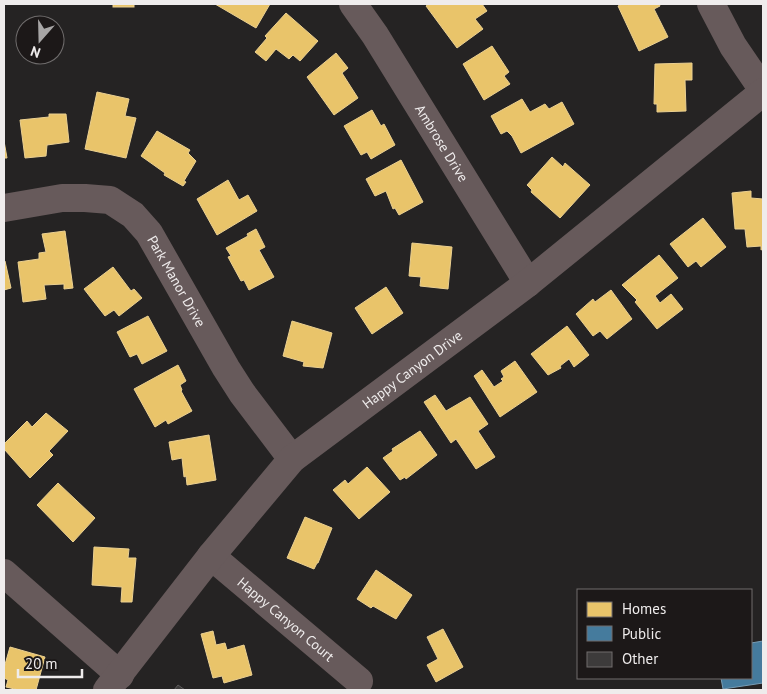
<svg xmlns="http://www.w3.org/2000/svg" width="767" height="694" font-family="'PT Sans',sans-serif">
	<style>
		.homes { fill: #e9c46a; stroke: #ebd091 }
		.public { fill: #457b9d; stroke: #789db5 }
		.building { fill: #3d3b3b; stroke: #5d5b5b }
		.lines { fill: none; stroke-linecap: round; stroke-linejoin: round }
		.minor { stroke: #675a5b; stroke-width: 28 }
		.labels { text-anchor: middle; dominant-baseline: central; stroke-width: 5; stroke-linejoin: round; paint-order: stroke }
		.street-label { font-size: 14px; fill: #efecec; stroke: #1c1818 }
	</style>
	<rect width="100%" height="100%" fill="#252323"/>
	<g class="homes">
		<rect x="113" y="4" width="21" height="3"/>
		<polygon points="215,4 270,4 256,28"/>
		<polygon points="429,4 482,4 487,11 475,19 483,29 457,48 426,6"/>
		<polygon points="622,4 659,4 660,6 654,9 668,37 639,51 618,6"/>
		<polygon points="286,13 318,41 300,61 293,55 289,59 276,49 266,61 255,52 267,38 265,36"/>
		<polygon points="492,46 509,72 504,76 510,84 484,100 463,64"/>
		<polygon points="336,53 348,68 342,73 358,98 334,115 307,77"/>
		<polygon points="692,63 692,80 685,80 686,111 657,112 657,104 654,104 655,64"/>
		<polygon points="97,92 129,99 125,116 136,118 126,158 85,149"/>
		<polygon points="522,99 530,112 545,104 549,109 562,102 574,124 521,153 512,136 507,131 501,134 491,116"/>
		<polygon points="372,110 381,126 384,124 395,145 371,159 367,152 361,155 344,126"/>
		<polygon points="49,114 66,114 69,142 47,145 46,156 25,158 20,120 49,117"/>
		<polygon points="157,131 190,150 188,153 196,161 184,181 186,182 183,186 164,175 165,173 141,156"/>
		<polygon points="4,141 7,158 4,158"/>
		<polygon points="552,157 563,167 565,163 590,185 560,218 531,192 532,190 527,185"/>
		<polygon points="401,160 423,202 399,215 395,208 393,209 386,191 375,196 366,179"/>
		<polygon points="228,180 239,200 248,195 257,211 217,235 197,199"/>
		<polygon points="751,191 751,198 763,199 763,249 761,250 761,246 747,247 745,229 735,229 732,193"/>
		<polygon points="703,218 726,247 701,267 696,261 688,267 670,244"/>
		<polygon points="256,229 265,247 259,250 274,277 249,290 244,280 241,281 228,257 231,256 226,248 248,236 247,234"/>
		<polygon points="65,231 73,288 64,289 64,284 44,285 46,299 23,302 18,262 39,259 39,253 46,252 42,234"/>
		<polygon points="412,243 452,247 448,289 420,286 421,277 409,276"/>
		<polygon points="659,255 678,278 655,296 660,303 671,294 683,309 657,329 635,302 637,300 622,285"/>
		<polygon points="4,261 5,261 11,288 4,290"/>
		<polygon points="113,267 131,291 134,289 142,298 119,316 114,310 105,316 84,289"/>
		<polygon points="386,287 403,313 372,334 355,308"/>
		<polygon points="611,290 632,319 607,339 600,331 593,336 576,314 593,299 595,302"/>
		<polygon points="148,316 167,351 142,364 137,354 130,357 117,332"/>
		<polygon points="292,321 332,333 323,368 303,366 304,362 283,356"/>
		<polygon points="567,326 589,355 574,367 569,359 560,366 561,368 548,375 531,354"/>
		<polygon points="515,361 537,392 500,417 474,376 482,370 494,387 503,381 501,379 504,377 501,371"/>
		<polygon points="178,365 186,381 180,385 182,390 181,391 192,411 168,424 166,420 155,427 134,389"/>
		<polygon points="435,395 446,411 470,397 488,424 478,431 495,457 476,469 456,439 451,443 424,402"/>
		<polygon points="46,413 68,431 49,451 53,455 30,478 4,449 4,444 27,421 32,427"/>
		<polygon points="420,431 437,455 406,479 405,477 400,480 383,458 393,451 392,449"/>
		<polygon points="209,435 216,480 187,485 186,476 184,477 182,458 172,460 169,442"/>
		<polygon points="367,467 390,492 359,519 333,490 345,480 348,484"/>
		<polygon points="58,483 95,518 73,542 37,505"/>
		<polygon points="305,517 332,528 318,563 317,563 314,569 287,558"/>
		<polygon points="94,547 129,549 128,558 136,558 132,602 121,602 122,587 92,585"/>
		<polygon points="376,570 412,595 396,619 373,606 371,608 357,599"/>
		<polygon points="443,629 463,667 436,682 427,665 438,659 427,637"/>
		<polygon points="213,631 216,645 225,643 227,650 244,645 252,675 224,683 222,676 213,678 201,634"/>
		<polygon points="10,647 45,657 36,690 19,690 6,687 8,680 4,678 4,668"/>
	</g>
	<polygon class="public" points="763,641 763,683 723,689 721,678 751,678 751,643"/>
	<polygon class="building" points="178,685 185,690 174,690"/>
	<g class="lines">
		<g class="minor">
			<path id="s1" d="M353 4 375 35 528 283"/>
			<polyline points="711,4 733,46 763,90"/>
			<path id="s2" d="M4 208 62 198H85L110 200 133 215 149 233 226 368 242 393 292 459"/>
			<path id="s3" d="M211 556 359 681"/>
			<polyline points="4,573 120,675"/>
			<path id="s4" d="M107 690 211 556 292 459 528 283 763 92"/>
		</g>
	</g>
	<g class="labels">
		<g class="street-label">
			<text stroke="none"><textPath href="#s1" startOffset="165">Ambrose Drive</textPath></text>
			<text stroke="none"><textPath href="#s2" startOffset="214">Park Manor Drive</textPath></text>
			<text stroke="none"><textPath href="#s4" startOffset="446">Happy Canyon Drive</textPath></text>
			<text stroke="none"><textPath href="#s3" startOffset="98">Happy Canyon Court</textPath></text>
		</g>
	</g>
	<rect width="767" height="694" fill="none" stroke="#efecec" stroke-width="10"/>
	<rect x="577" y="589" width="175" height="90" fill="#1c1818" stroke="#706d6d"/>
	<rect x="587" y="602" width="25" height="15" fill="#e9c46a" stroke="#706d6d"/>
	<text x="622" y="614" font-size="15" fill="#efecec">Homes</text>
	<rect x="587" y="626" width="25" height="15" fill="#457b9d" stroke="#706d6d"/>
	<text x="622" y="639" font-size="15" fill="#efecec">Public</text>
	<rect x="587" y="652" width="25" height="15" fill="#3d3b3b" stroke="#706d6d"/>
	<text x="622" y="664" font-size="15" fill="#efecec">Other</text>
	<g transform="translate(40 40) rotate(200)"><circle r="24" fill="#1c1818" stroke="#706d6d"/>
	<path d="M0-4L9 19L0 12L-9 19Z" fill="#a8a6a6"/>
	<text y="-8" font-size="14" font-weight="bold" text-anchor="middle" fill="#efecec">N</text>
	</g>
	<path d="M18 669v8h64v-8" fill="none" stroke="#efecec" stroke-width="2.5"/>
	<text x="25" y="669" font-size="15" fill="#efecec" stroke="#1c1818" stroke-width="4" paint-order="stroke">20 m</text>
</svg>
